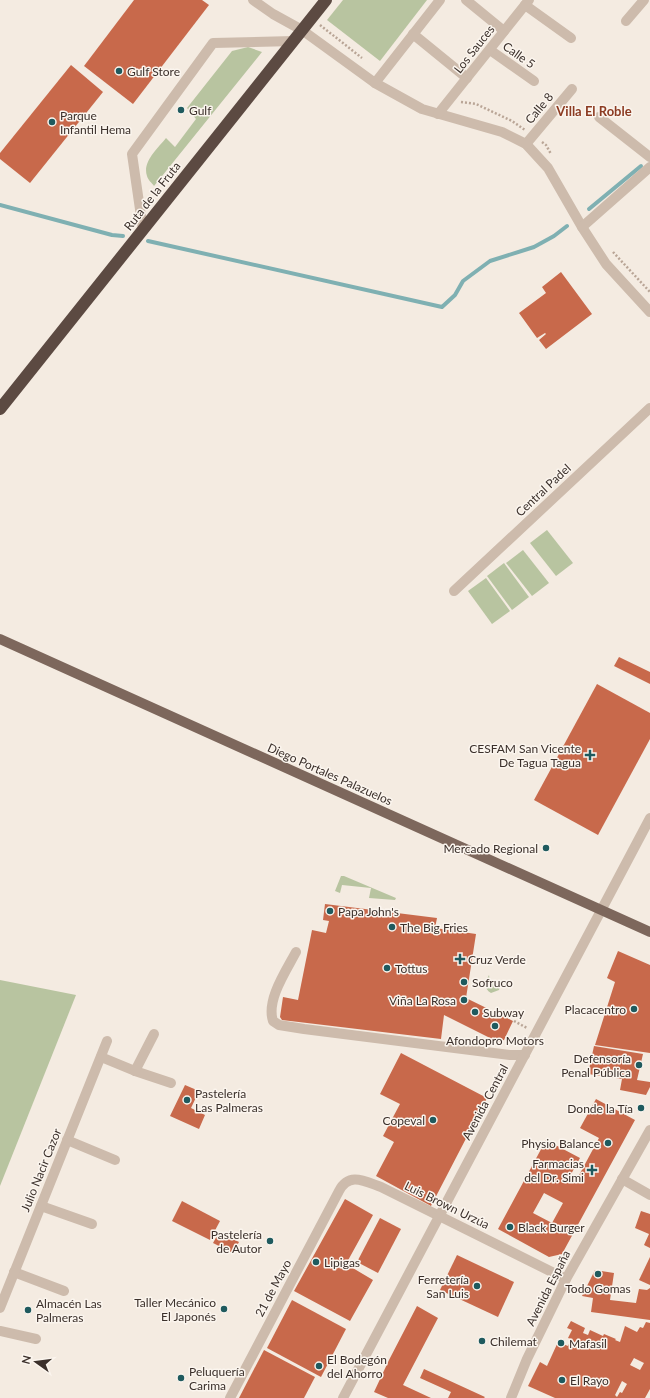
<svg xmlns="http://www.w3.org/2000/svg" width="650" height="1398" font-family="Lato,sans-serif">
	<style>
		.green { fill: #b8c4a0 }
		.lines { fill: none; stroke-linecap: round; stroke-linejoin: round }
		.stream { stroke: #7fb0b2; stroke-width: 4 }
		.building { fill: #c8694b; fill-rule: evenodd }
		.path { stroke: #b9a596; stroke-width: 2.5; stroke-dasharray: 2 2; stroke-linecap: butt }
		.minor { stroke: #cdbbac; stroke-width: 10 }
		.major { stroke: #7d675c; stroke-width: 10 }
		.highway { stroke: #5c4a42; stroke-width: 12 }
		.poi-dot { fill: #1f5a5e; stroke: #fbf5ee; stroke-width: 1.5 }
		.labels { text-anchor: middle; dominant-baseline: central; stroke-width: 3; stroke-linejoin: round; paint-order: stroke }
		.street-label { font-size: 12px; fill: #3b302b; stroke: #fbf5ee }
		.poi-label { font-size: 12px; fill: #3b302b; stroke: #fbf5ee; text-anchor: start }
		.neighbourhood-label { font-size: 13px; font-weight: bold; fill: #8c3b22; stroke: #fbf5ee }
	</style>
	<rect width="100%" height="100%" fill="#f4ebe1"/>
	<g class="green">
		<polygon points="343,0 427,0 380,61 327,20"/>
		<path d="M248 47 262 52 154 186C152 183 148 180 147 176 142 162 158 148 166 138L175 147 196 119 187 108 232 51Z"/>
		<polygon points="547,530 573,563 556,576 530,543"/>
		<polygon points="523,550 549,583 532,596 506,563"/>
		<polygon points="504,563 529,597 512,610 487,576"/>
		<polygon points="486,578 510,611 492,624 468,591"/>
		<polygon points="341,876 344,876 396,898 395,900 369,898 371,888 342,885 340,893 335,891"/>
		<path d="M489 975 490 982 500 987 499 990 491 993C483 989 486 981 489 975Z"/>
		<polygon points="0,980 76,995 0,1186"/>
	</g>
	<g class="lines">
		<g class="stream">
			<polyline points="0,205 112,235 123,236"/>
			<polyline points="589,209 641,166"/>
			<polyline points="148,241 442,307 455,295 463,281 490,261 534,247 554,236 567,226"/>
		</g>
	</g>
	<g class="building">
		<polygon points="134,0 202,0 209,5 133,104 84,66"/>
		<polygon points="71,65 103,92 30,183 0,159 0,153"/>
		<polygon points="561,272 592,314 546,349 539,340 546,334 545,333 537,338 519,313 546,293 542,287"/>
		<polygon points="619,657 650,672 650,684 614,666"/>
		<polygon points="597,684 650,713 650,739 598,835 534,800"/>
		<polygon points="325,904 437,918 435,928 476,934 466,998 513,1021 504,1040 498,1042 444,1015 441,1039 282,1020 280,1017 283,997 298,1000 312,930 326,933 329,921 323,920"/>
		<polygon points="618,951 650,965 650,1053 595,1045 615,982 607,978"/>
		<polygon points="594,1046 643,1054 637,1080 650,1082 650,1087 646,1095 620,1090 622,1079 588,1074"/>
		<polygon points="401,1053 487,1098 431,1206 376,1176 394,1142 383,1136 400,1104 380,1094"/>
		<polygon points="185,1085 199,1091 191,1108 205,1115 199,1129 170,1116"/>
		<path d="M596 1099 635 1120 562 1254 549 1257 498 1229 546 1140 580 1158 570 1176 577 1179 599 1138 580 1128ZM544 1193 563 1203 552 1223 533 1213Z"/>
		<polygon points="345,1199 373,1215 346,1264 373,1280 350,1321 294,1291"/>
		<polygon points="182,1201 220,1221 210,1240 172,1221"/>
		<polygon points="641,1211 650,1214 650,1248 644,1245 649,1234 635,1228"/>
		<polygon points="380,1218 401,1229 378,1273 357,1262"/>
		<polygon points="219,1232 239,1242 233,1253 213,1243"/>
		<polygon points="457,1255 514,1282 498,1317 440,1290"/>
		<polygon points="650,1257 650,1285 639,1280"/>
		<polygon points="595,1270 614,1273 610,1300 636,1303 639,1289 647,1290 650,1288 650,1320 591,1312 593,1298 582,1296"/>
		<polygon points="292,1300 346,1329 321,1377 267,1348"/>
		<polygon points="417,1306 438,1318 403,1385 431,1398 388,1398 374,1392 389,1360"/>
		<path d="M571 1321 585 1328 583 1333 588 1335 590 1330 603 1336 604 1334 616 1339 615 1340 620 1342 625 1326 637 1332 640 1327 643 1328 646 1322 650 1323V1389L645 1398H555L528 1386 540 1362 547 1366 558 1342 568 1346 571 1339 568 1338 572 1330 567 1328ZM634 1358 644 1363 640 1370 630 1365ZM622 1381 627 1384 622 1393 620 1392 617 1397 615 1395Z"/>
		<polygon points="264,1350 315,1377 304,1398 239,1398"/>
		<polygon points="424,1369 485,1397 484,1398 448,1398 451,1392 420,1378"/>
	</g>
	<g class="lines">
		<g class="path">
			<polyline points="320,25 362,58"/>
			<polyline points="461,102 476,104 512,121 525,130"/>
			<polyline points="542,142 546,145 551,154"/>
			<polyline points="613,252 650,292"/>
			<polyline points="514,1021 527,1028"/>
		</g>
		<g class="minor">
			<polyline points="253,0 273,14 302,30 375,83 422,109 502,132 526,144 548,168 582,227 606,264 650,312"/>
			<polyline points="466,0 504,31"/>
			<polyline points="525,5 571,38"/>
			<polyline points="626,21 644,0"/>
			<polyline points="413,34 467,78"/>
			<polyline points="490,50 534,81"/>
			<polyline points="375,83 440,0"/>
			<polyline points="438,114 529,0"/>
			<polyline points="599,117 650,157"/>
			<polyline points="526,144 572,89"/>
			<polyline points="582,227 650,167"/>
			<polyline points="143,230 132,154 213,43 294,41"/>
			<polyline points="454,591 650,408"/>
			<path d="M296 952C286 971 266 1000 273 1021L279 1025 304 1029 510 1055H525"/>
			<polyline points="101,1057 135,1071 171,1083"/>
			<polyline points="135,1071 154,1034"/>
			<polyline points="67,1140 115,1160"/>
			<polyline points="622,1179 650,1195"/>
			<polyline points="41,1206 92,1224"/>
			<polyline points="14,1272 64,1291"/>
			<polyline points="0,1308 107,1041"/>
			<polyline points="0,1331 36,1339"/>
			<path d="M230 1398 339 1191C349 1172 364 1181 381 1187L566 1279"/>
			<polyline points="343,1398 650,818"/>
			<polyline points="511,1398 527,1359 566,1279 650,1130"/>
		</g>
		<polyline class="major" points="0,639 650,932"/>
		<path class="highway" d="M0 409C110 273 217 136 326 0"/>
	</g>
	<g class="poi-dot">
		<circle cx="119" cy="71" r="4"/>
		<circle cx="181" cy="110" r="4"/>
		<circle cx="52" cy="122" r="4"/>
		<path d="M588 749h4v4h4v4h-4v4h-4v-4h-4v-4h4z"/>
		<circle cx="546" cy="848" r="4"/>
		<circle cx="330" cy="911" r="4"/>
		<circle cx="392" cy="927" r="4"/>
		<path d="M458 953h4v4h4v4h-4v4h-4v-4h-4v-4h4z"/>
		<circle cx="387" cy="968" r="4"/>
		<circle cx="464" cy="982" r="4"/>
		<circle cx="464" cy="1000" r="4"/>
		<circle cx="634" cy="1009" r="4"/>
		<circle cx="475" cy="1012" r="4"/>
		<circle cx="495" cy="1026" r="4"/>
		<circle cx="639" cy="1065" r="4"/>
		<circle cx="187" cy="1100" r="4"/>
		<circle cx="641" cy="1108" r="4"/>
		<circle cx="433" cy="1120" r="4"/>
		<circle cx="608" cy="1143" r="4"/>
		<path d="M590 1164h4v4h4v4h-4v4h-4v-4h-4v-4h4z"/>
		<circle cx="510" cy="1227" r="4"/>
		<circle cx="270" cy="1241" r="4"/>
		<circle cx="316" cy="1262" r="4"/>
		<circle cx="598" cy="1274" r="4"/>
		<circle cx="477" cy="1286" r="4"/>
		<circle cx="224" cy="1309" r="4"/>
		<circle cx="28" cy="1310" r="4"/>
		<circle cx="482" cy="1341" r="4"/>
		<circle cx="561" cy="1343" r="4"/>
		<circle cx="319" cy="1366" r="4"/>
		<circle cx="181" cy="1378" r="4"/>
		<circle cx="562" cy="1380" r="4"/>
	</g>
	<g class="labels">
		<g class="street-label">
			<text transform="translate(474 49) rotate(-52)">Los Sauces</text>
			<text transform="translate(519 55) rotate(35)">Calle 5</text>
			<text transform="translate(539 108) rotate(-50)">Calle 8</text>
			<text transform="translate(152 196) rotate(-52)">Ruta de la Fruta</text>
			<text transform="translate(543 490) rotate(-43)">Central Padel</text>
			<text transform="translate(330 774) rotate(24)">Diego Portales Palazuelos</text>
			<text transform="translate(485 1102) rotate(-62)">Avenida Central</text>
			<text transform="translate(41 1170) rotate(-68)">Julio Nacir Cazor</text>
			<text transform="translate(447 1205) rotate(26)">Luis Brown Urzúa</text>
			<text transform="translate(273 1288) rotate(-62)">21 de Mayo</text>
			<text transform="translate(548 1288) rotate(-63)">Avenida España</text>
		</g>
		<g class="poi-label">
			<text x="127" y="71">Gulf Store</text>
			<text x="189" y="110">Gulf</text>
			<text x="60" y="115">Parque<tspan x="60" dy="14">Infantil Hema</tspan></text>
			<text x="581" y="748" text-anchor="end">CESFAM San Vicente<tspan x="581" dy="14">De Tagua Tagua</tspan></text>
			<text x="538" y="848" text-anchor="end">Mercado Regional</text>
			<text x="338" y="911">Papa John's</text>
			<text x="400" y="927">The Big Fries</text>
			<text x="468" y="959">Cruz Verde</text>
			<text x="395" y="968">Tottus</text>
			<text x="472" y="982">Sofruco</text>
			<text x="456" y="1000" text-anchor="end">Viña La Rosa</text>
			<text x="626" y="1009" text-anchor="end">Placacentro</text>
			<text x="483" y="1012">Subway</text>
			<text x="495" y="1040" text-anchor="middle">Afondopro Motors</text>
			<text x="631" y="1058" text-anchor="end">Defensoría<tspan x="631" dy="14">Penal Pública</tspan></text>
			<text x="195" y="1093">Pastelería<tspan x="195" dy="14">Las Palmeras</tspan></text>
			<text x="633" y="1108" text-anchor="end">Donde la Tía</text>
			<text x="425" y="1120" text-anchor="end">Copeval</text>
			<text x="600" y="1143" text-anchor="end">Physio Balance</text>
			<text x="584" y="1163" text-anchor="end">Farmacias<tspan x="584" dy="14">del Dr. Simi</tspan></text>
			<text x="518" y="1227">Black Burger</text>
			<text x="262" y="1234" text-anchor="end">Pastelería<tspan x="262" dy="14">de Autor</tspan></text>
			<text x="324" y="1262">Lipigas</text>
			<text x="469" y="1279" text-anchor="end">Ferretería<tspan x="469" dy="14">San Luis</tspan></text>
			<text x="598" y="1288" text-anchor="middle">Todo Gomas</text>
			<text x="216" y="1302" text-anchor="end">Taller Mecánico<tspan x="216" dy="14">El Japonés</tspan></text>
			<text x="36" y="1303">Almacén Las<tspan x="36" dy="14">Palmeras</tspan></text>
			<text x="490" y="1341">Chilemat</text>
			<text x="569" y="1343">Mafasil</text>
			<text x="327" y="1359">El Bodegón<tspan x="327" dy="14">del Ahorro</tspan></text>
			<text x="189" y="1371">Peluquería<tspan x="189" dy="14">Carima</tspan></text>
			<text x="570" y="1380">El Rayo</text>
		</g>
		<g class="neighbourhood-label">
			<text x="594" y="111">Villa El Roble</text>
		</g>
	</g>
	<g transform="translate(36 1362) rotate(284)" stroke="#fbf5ee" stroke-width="3" paint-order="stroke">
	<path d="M0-3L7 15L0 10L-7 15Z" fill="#3b302b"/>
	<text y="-6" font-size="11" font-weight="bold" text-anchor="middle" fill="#3b302b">N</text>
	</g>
</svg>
